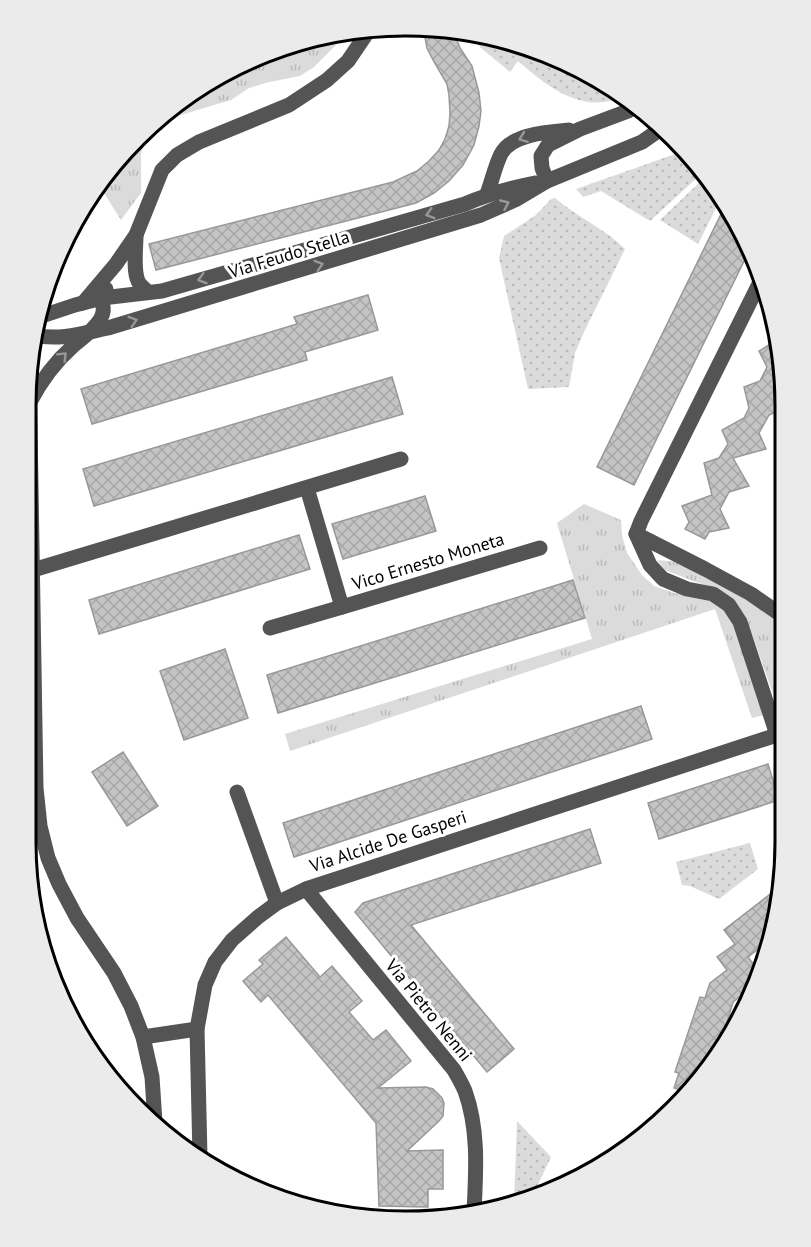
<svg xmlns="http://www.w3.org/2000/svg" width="811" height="1247" font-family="'PT Sans',sans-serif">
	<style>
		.grass { fill: url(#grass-tufts) }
		.garden { fill: url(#garden-dots) }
		.building { fill: url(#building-cross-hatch); stroke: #989898; stroke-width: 1.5 }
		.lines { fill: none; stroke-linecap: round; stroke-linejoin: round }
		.minor { stroke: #545454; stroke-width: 15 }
		.oneway { stroke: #989898 }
		.labels { text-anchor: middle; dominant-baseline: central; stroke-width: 6; stroke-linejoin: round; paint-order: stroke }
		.street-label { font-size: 18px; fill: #000; stroke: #fff }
		.rim { fill: none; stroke: #000; stroke-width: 3 }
	</style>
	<defs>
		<pattern id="grass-tufts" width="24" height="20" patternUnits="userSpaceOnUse" patternTransform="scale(1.5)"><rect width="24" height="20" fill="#dbdbdb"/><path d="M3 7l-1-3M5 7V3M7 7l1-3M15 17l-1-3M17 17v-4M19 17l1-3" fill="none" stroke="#bababa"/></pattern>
		<pattern id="garden-dots" width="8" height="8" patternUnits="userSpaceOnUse" patternTransform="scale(1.5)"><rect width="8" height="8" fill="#dbdbdb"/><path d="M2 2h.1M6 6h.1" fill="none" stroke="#bababa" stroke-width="1.8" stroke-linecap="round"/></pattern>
		<pattern id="building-cross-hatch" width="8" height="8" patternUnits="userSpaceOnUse" patternTransform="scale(1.5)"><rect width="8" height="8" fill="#c4c4c4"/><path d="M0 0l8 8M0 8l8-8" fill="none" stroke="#a7a7a7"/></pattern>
	</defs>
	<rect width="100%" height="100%" fill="#fff"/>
	<g class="grass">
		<polygon points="345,36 314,67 300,76 269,82 249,88 231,100 174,117 159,125 237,65"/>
		<polygon points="155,128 146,140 141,153 141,193 121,220 104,193 108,174 120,155"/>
		<polygon points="584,504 621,520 622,535 627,553 642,575 654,586 674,593 708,597 727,613 738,635 764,715 752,718 715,609 290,751 285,734 592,639 557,523"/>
		<polygon points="657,560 678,562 751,602 776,621 784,631 783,710 779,711 752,634 715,588 693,581 665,570"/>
	</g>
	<g class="garden">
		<path d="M474 39 514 44 515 49 523 47 536 56 542 54 618 98C581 114 544 84 518 61L510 72 480 47Z"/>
		<polygon points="681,152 699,176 650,221 601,191 583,197 576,189"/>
		<polygon points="702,180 719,202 698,244 660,220"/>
		<path d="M555 198C577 217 604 228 625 249L584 332 575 353 569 387 528 389 499 258 504 236 536 215 551 199Z"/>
		<polygon points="750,843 758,869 719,899 690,886 682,885 676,862"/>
		<polygon points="517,1121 551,1157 533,1195 514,1204"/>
	</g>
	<g class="building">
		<polygon points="424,32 455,36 460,48 472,66 479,93 481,111 479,126 474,145 463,165 449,181 434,193 416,203 156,270 149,244 393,182 417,171 429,161 439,150 445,139 449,126 450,113 449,95 447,84 433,60 427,48"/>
		<polygon points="724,208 746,238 750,249 634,485 597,467"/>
		<polygon points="368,295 378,330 305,352 307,360 92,424 81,389 297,324 294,317"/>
		<polygon points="774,342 785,381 785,391 780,392 785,403 785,408 769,415 759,433 766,449 733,458 749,486 729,492 720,509 729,528 709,532 705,539 685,529 689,522 682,506 712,495 704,463 719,458 728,444 722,430 744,418 749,408 744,387 760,381 767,367 759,351"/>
		<polygon points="392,377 403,414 94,506 83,469"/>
		<polygon points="425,496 436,531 343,559 332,524"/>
		<polygon points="299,535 310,569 99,634 89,600"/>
		<polygon points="573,580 585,618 278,713 267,675"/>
		<polygon points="225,649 248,718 184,740 160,671"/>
		<polygon points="641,706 652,739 294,857 283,823"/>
		<polygon points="123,752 158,806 127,826 92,772"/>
		<polygon points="768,764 779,800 659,839 648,803"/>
		<polygon points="590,829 601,863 411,925 514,1049 487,1072 355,912 363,903"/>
		<polygon points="782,885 782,891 769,941 748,957 760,973 758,983 733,1002 720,1046 691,1092 690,1093 674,1088 679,1073 675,1072 700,997 705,998 710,983 727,970 717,957 735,944 724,930"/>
		<polygon points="286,937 320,977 332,966 362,1001 349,1012 373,1040 386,1030 411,1061 378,1088 426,1087 433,1089 442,1098 444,1103 443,1116 439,1121 407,1151 443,1150 443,1189 428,1189 428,1207 379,1206 376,1123 268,995 261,1002 243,981 263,964 259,960"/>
	</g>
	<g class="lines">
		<g class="minor">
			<polyline points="547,181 542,168 541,156 548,145 580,129 628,111 634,107"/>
			<path d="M487 194C492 181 495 166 501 154 511 134 548 132 569 130"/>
			<path d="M136 235C136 248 133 270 138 281 140 286 145 289 148 292"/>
			<polyline points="759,284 641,521 636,534 650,565 663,579 687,589 713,594 729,605 740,622 777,735"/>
			<polyline points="83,303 116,264 136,235 162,170 177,155 199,142 289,105 327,80 348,61 369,30"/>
			<path d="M39 317 75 305 102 298 162 291 465 204C488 194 510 188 535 183"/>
			<path d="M34 335C59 341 84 333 108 328L481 215 515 200 547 181 642 142 662 128"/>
			<polyline points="29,366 36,788 40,826 48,858 59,884 77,918 114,973 131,1006 143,1037 152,1077 155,1122"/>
			<path d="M30 402C41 381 55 362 73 346 83 337 92 332 100 320 106 309 102 307 102 298 102 297 105 290 106 289"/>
			<polyline points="307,488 342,607 540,548"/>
			<polyline points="636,534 705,569 751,594 784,617"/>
			<polyline points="33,570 401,459"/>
			<polyline points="270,628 342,607"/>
			<polyline points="237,792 277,903"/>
			<path d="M306 889 454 1070C458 1077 462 1084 465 1091 479 1130 476 1171 474 1212"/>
			<polyline points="143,1037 197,1029"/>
			<polyline points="200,1157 197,1029 205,985 215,962 232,940 258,917 277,903 306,889 783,733"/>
		</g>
	</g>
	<defs><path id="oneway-chevron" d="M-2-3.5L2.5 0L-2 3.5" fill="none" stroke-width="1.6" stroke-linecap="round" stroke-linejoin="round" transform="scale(1.5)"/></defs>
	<g class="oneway">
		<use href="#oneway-chevron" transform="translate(523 138) rotate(159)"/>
		<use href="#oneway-chevron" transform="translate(505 204) rotate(-24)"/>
		<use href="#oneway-chevron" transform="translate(430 214) rotate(164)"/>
		<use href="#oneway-chevron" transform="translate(319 265) rotate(-17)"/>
		<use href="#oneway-chevron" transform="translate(202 279) rotate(164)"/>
		<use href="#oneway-chevron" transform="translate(133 321) rotate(-17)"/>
		<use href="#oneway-chevron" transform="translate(63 356) rotate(-45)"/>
	</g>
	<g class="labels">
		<g class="street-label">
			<text transform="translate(289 254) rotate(-17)">Via Feudo Stella</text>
			<text transform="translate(428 561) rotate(-17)">Vico Ernesto Moneta</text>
			<text transform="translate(388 841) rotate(-18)">Via Alcide De Gasperi</text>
			<text transform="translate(429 1010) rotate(51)">Via Pietro Nenni</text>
		</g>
	</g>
	<path d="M0 0H811V1247H0ZM405 36H406A369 369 0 0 1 775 405V842A369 369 0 0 1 406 1211H405A369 369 0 0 1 36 842V405A369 369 0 0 1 405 36Z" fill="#ebebeb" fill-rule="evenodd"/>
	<path class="rim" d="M405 36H406A369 369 0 0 1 775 405V842A369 369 0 0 1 406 1211H405A369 369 0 0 1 36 842V405A369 369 0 0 1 405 36Z"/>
</svg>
